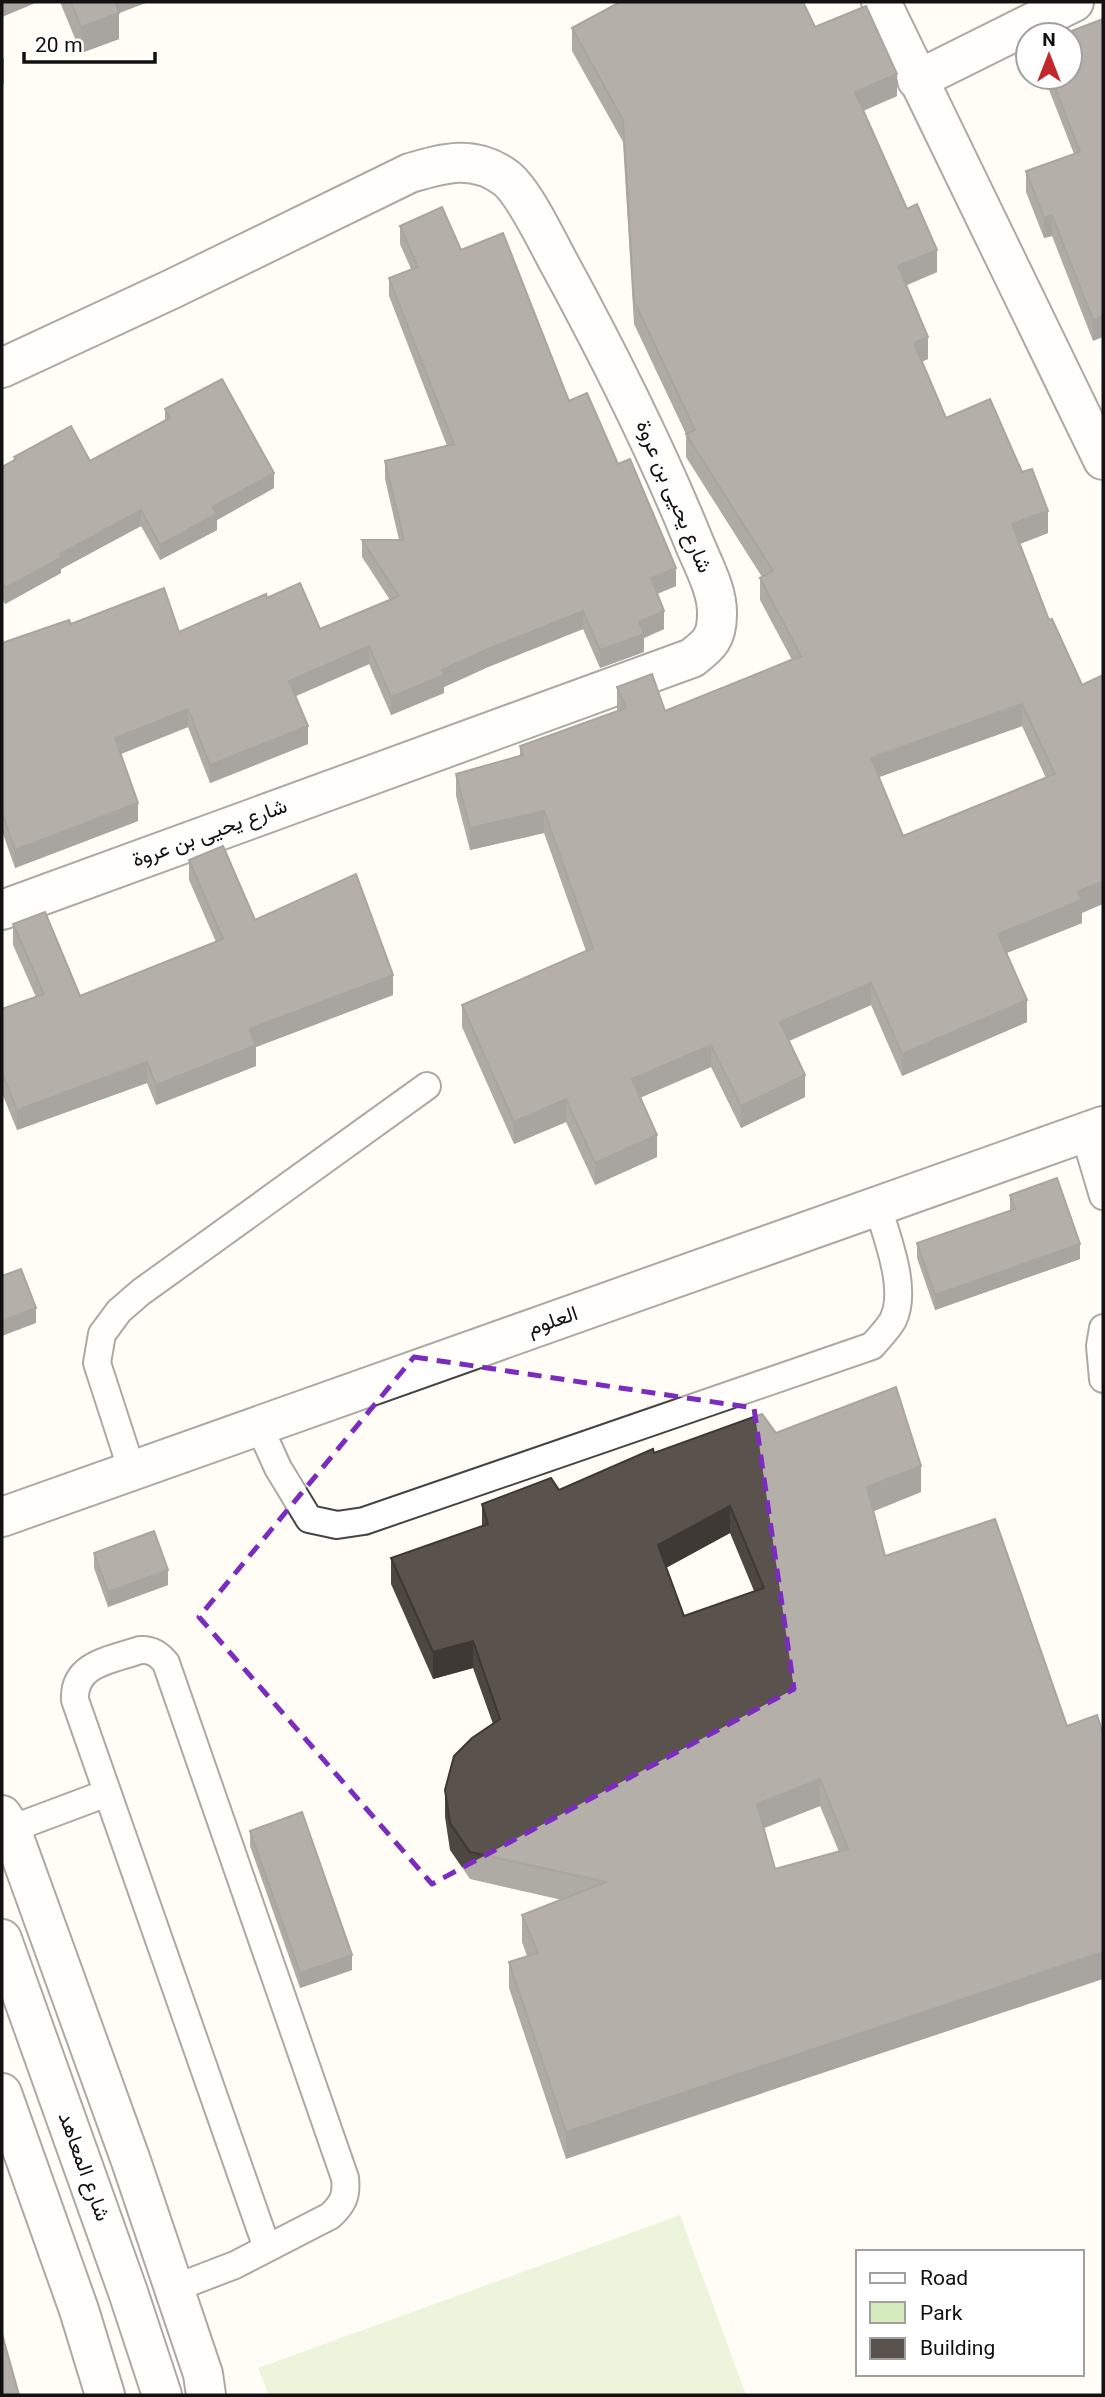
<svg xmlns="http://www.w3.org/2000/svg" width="1105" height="2397" font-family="Georgia,Vazirmatn,serif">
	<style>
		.green { fill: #d5ebbd }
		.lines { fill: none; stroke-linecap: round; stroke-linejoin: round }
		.service-casing { stroke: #444; stroke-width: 30 }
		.minor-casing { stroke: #444; stroke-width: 42 }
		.service { stroke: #fff; stroke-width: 26 }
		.minor { stroke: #fff; stroke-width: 38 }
		.wall { fill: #4d4742; fill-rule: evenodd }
		.shaded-wall { fill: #3f3936 }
		.building { fill: #5a524d; stroke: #3f3936; stroke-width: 2; fill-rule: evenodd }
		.marked { fill: none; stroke: #7b2cbf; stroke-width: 5; stroke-dasharray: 14 9; stroke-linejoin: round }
		.labels { text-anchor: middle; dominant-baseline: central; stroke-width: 7; stroke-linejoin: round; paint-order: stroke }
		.street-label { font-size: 21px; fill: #111; stroke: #fff }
	</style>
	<rect width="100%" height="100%" fill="#fffdf5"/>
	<polygon class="green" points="680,2215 746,2395 269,2395 258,2368"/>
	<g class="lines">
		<g class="service-casing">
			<g id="service">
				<polyline points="1084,1132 1103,1196"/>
				<polyline points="1103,1328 1100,1346 1103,1379"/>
				<path d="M259 1426 278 1468 309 1519 337 1525 364 1521 872 1346C879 1338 888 1329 893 1320 908 1289 887 1238 878 1207"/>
				<polyline points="132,1471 97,1363 102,1334 119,1311 141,1292 427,1086"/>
				<polyline points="11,1829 107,1793"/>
				<path d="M175 2288 235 2265 330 2216C343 2204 347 2196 345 2178L166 1663C159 1654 152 1649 140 1650 112 1660 73 1663 75 1700L267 2248"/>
			</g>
		</g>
		<g class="minor-casing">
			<g id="minor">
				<polyline points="881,2 1103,460"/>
				<polyline points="917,80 1074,2"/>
				<path d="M2 368 172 289 410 173C444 163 474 154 506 178 524 192 547 241 559 263 608 353 654 444 693 540 702 563 718 590 717 615 717 638 709 645 692 658L2 910"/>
				<polyline points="2,1517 1103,1126"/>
				<polyline points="2,1815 11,1829 131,2161 203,2374 206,2395"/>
				<polyline points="2,1939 128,2292 162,2395"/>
				<polyline points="2,2093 79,2310 105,2395"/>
			</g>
		</g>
		<use href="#service" class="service"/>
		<use href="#minor" class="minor"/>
	</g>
	<g class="wall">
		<polygon points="60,2 148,2 119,13 119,39 81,53"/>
		<polygon points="1103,19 1093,341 1052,236 1044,238 1026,192 1026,171 1074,154 1044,77 1070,77"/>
		<path d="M815 27 897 96 863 111 907 209 937 272 906 285 928 359 922 361 946 418 1048 533 1019 544 1082 913V923L1007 953 1027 1022 902 1076 871 1005 788 1041 805 1097 741 1128 711 1067 640 1098 657 1157 595 1185 566 1122 514 1144 462 1027V1005L586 951 544 833 470 850 456 796V774L520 756V746L618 711 617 709V687L665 711 792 660 760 600V578L762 577 686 457V434L634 324 623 142 572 51V28ZM1022 726 1046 778 903 836 879 777Z"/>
		<polygon points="400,226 461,250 569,401 618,464 676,586 657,594 664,629 644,638 644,652 600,668 583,629 488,667 444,687 444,693 391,715 369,664 296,696 308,744 210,783 188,727 121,754 138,821 15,868 2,831 2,643 71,624 179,632 267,598 320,629 390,600 362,557 362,540 399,540 385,479 385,461 447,446 389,296 389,278 411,269 400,244"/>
		<polygon points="165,409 274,488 217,520 217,530 160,560 141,526 61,569 61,573 5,604 2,598 2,467 14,460 14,457 90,461 165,420"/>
		<polygon points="189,860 255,920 393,995 256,1047 256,1066 156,1105 147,1083 17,1130 2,1093 2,1009 36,997 13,945 13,924 80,996 216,942 189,880"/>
		<polygon points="1010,1195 1080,1259 935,1310 917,1258 917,1243 1010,1211"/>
		<path d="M776 1433 921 1492 873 1511 885 1556 1067 1726 566 2159 509 1988V1962L527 1956 522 1942V1915L562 1900 470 1879 450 1850 445 1817V1790L493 1724 473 1668 433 1679 391 1584V1558L482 1526V1504L559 1490 654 1453ZM730 1533 754 1591 684 1616 666 1568ZM820 1806 839 1852 775 1869 763 1828Z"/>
		<polygon points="94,1553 168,1585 108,1607 94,1568"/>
		<polygon points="250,1831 352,1970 300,1988 250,1846"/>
	</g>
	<g class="shaded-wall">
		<polygon points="2,2 38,2 2,17"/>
		<polygon points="110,2 148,2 119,13 119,39 81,53 81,27"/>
		<polygon points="4,58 4,84 2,85 2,59"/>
		<polygon points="897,74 897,96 855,114 855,92"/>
		<polygon points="1052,215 1052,236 1044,238 1044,218"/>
		<polygon points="937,250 937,272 898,289 898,266"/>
		<polygon points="1103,316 1103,337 1093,341 1093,320"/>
		<polygon points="928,337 928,359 914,365 914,343"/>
		<polygon points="274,473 274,488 217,520 217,530 160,560 160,545 212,507"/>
		<polygon points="141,510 141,526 61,569 61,573 5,604 5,588 60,554"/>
		<polygon points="1048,511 1048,533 1012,547 1012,524"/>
		<polygon points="676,568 676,586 651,596 651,578"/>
		<polygon points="583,611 583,629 488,667 444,687 444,693 391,715 391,697 442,670 488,649"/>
		<polygon points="664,611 664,629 644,638 644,652 600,668 600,650 639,622"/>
		<polygon points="369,646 369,664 289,699 289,681"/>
		<polygon points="1022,704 1022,726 871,780 871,758"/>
		<polygon points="188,709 188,727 115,756 115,738"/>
		<polygon points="308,726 308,744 210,783 210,765"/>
		<polygon points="138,803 138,821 15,868 15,850"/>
		<polygon points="544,811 544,833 470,850 470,828"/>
		<polygon points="1103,881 1103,904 1082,913 1082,923 998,956 998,934 1078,892"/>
		<polygon points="393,975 393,995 256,1047 256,1066 156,1105 156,1085 249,1029"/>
		<polygon points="871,983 871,1005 780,1045 780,1022"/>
		<polygon points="1027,1000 1027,1022 902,1076 902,1054"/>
		<polygon points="711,1045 711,1067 632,1101 632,1079"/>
		<polygon points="147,1062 147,1083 17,1130 17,1110"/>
		<polygon points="805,1075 805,1097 741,1128 741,1106"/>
		<polygon points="566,1099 566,1122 514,1144 514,1122"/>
		<polygon points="657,1135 657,1157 595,1185 595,1163"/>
		<polygon points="1080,1244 1080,1259 935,1310 935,1295"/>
		<polygon points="36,1308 36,1323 2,1336 2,1321"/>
		<polygon points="921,1466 921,1492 867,1514 867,1487"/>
		<polygon points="730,1506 730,1533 658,1572 658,1545"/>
		<polygon points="168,1570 168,1585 108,1607 108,1592"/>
		<polygon points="473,1641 473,1668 433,1679 433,1652"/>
		<polygon points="820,1779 820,1806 757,1831 757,1804"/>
		<polygon points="1103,1952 1103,1979 566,2159 566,2132"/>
		<polygon points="352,1955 352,1970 300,1988 300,1973"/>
	</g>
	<g class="building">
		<polygon points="71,2 115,2 119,13 81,27"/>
		<path d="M620 2H803L815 27 866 6 897 74 855 92 907 209 917 204 937 250 898 266 928 337 914 343 946 418 990 399 1022 472 1032 469 1048 511 1012 524 1049 620 1052 619 1082 685 1103 675V881L1078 892 1082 900 998 934 1027 1000 902 1054 871 983 780 1022 805 1075 741 1106 711 1045 632 1079 657 1135 595 1163 566 1099 514 1122 462 1005 593 948 544 811 470 828 456 774 523 755 520 746 626 708 617 687 652 674 665 711 801 656 760 578 773 571 686 434 695 430 634 301 623 120 572 28ZM1022 704 1055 774 903 836 871 758Z"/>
		<polygon points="1103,19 1103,316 1093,320 1052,215 1044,218 1026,171 1080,152 1051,77 1070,77 1070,35 1061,35"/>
		<polygon points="442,207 461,250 503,233 569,401 587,393 618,464 630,459 676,568 651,578 664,611 639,622 644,634 600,650 583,611 488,649 442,670 444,675 391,697 369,646 289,681 308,726 210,765 188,709 115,738 138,803 15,850 2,813 2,643 69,620 71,624 164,588 179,632 266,594 267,598 300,583 320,629 399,596 362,540 404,540 385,461 454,444 389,278 418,267 400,226"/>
		<polygon points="222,379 274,473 212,507 217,514 160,545 141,510 60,554 61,558 5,588 2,583 2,467 16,459 14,457 71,426 90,461 170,418 165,409"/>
		<polygon points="223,846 255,920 356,874 393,975 249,1029 256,1045 156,1085 147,1062 17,1110 2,1072 2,1009 44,994 13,924 45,912 80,996 223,939 189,860"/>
		<polygon points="1057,1178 1080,1244 935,1295 917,1243 1015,1209 1010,1195"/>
		<polygon points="21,1269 36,1308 2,1321 2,1276"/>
		<path d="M896 1387 921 1466 867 1487 885 1556 995 1519 1067 1726 1097 1715 1103 1734V1952L566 2132 509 1962 538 1953 522 1915 606 1882 470 1852 450 1823 445 1790 454 1756 472 1738 500 1719 473 1641 433 1652 391 1558 488 1524 482 1504 551 1478 559 1490 653 1449 654 1453 762 1414 776 1433ZM730 1506 764 1588 684 1616 658 1545ZM820 1779 848 1849 775 1869 757 1804Z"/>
		<polygon points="154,1531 168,1570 108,1592 94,1553"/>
		<polygon points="302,1812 352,1955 300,1973 250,1831"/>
		<polygon points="2,2334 19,2395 2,2395"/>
	</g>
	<path d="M0 0H1105V2397H0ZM414 1357 754 1408 794 1689 432 1884 199 1617Z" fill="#fffdf5" fill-opacity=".55" fill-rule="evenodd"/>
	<path class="marked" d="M414 1357 754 1408 794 1689 432 1884 199 1617Z"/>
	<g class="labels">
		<g class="street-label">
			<text transform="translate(673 497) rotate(67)">شارع يحيى بن عروة</text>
			<text transform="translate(210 834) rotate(-20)">شارع يحيى بن عروة</text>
			<text transform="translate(553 1322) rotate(-19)">العلوم</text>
			<text transform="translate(83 2167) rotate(70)">شارع المعاهد</text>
		</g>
	</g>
	<rect width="1105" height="2397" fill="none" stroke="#111111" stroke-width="7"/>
	<rect x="856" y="2250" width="228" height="126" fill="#ffffff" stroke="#a0a0a0" stroke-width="2"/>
	<rect x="870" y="2273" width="35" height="10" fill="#ffffff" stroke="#a0a0a0" stroke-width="2"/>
	<text x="920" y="2285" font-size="21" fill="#111111">Road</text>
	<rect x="870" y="2302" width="35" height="21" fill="#d5ebbd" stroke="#a0a0a0" stroke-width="2"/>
	<text x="920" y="2320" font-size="21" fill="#111111">Park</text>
	<rect x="870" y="2338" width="35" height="21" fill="#5a524d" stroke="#a0a0a0" stroke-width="2"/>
	<text x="920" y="2355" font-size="21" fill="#111111">Building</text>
	<g transform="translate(1049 56)"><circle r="33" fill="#ffffff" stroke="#a0a0a0" stroke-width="2"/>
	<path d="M0-5L12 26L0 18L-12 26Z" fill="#c4262e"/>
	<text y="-10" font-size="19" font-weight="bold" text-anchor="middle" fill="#111111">N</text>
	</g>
	<path d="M24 52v10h131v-10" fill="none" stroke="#111111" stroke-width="3.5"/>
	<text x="35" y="52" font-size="21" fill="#111111" stroke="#ffffff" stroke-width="5" paint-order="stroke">20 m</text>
</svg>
